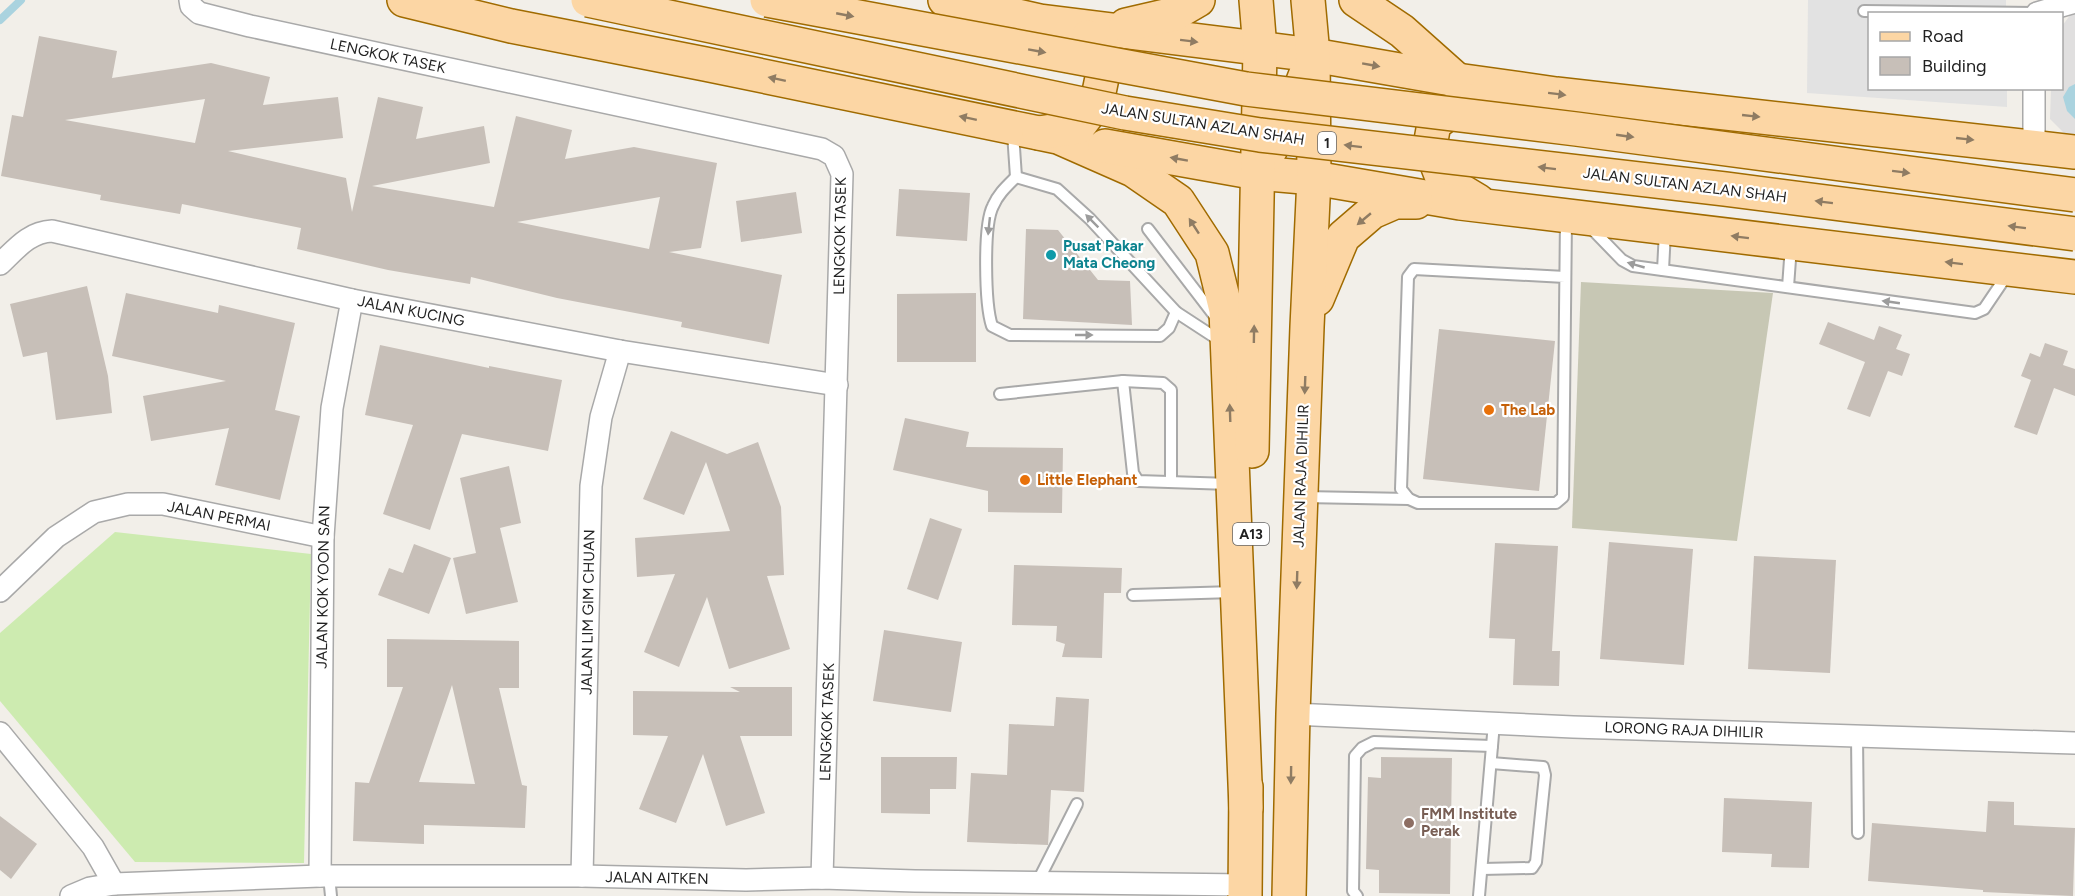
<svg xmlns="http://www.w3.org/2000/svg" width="2075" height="896" font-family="Figtree,sans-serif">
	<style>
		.residential { fill: #e0dfdf }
		.construction { fill: #c7c7b4 }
		.grass { fill: #cdebb0 }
		.parking { fill: #e2e2e2 }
		.water { fill: #aad3df }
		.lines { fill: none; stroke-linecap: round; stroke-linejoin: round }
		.stream { stroke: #aad3df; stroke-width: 8 }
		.building { fill: #c7bfb8; fill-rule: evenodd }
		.service-casing { stroke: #a9a9a9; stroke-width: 14 }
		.minor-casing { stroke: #a9a9a9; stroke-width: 24 }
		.primary-casing { stroke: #a06b00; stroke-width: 36 }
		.service { stroke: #fff; stroke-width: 10 }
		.minor { stroke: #fff; stroke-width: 21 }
		.primary { stroke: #fcd6a4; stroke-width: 33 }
		.primary-bridge-casing { stroke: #a06b00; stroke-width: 36; stroke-linecap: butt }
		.primary-bridge { stroke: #fcd6a4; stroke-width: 33 }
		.oneway { fill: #8f7c63 }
		.oneway2 { fill: #9c9c9c }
		.culture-dot { fill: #0f9aa8; stroke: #fff; stroke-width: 2 }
		.food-dot { fill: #e8710a; stroke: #fff; stroke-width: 2 }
		.education-dot { fill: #8d6e63; stroke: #fff; stroke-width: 2 }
		.labels { text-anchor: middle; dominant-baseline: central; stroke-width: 4.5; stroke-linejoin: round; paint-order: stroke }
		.shield { fill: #fff; stroke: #646464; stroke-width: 1.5 }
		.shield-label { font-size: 14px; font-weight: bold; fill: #222 }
		.street-label { font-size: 15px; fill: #222; stroke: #fff }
		.culture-label { font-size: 15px; font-weight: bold; fill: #0d838f; stroke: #fff; text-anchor: start }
		.food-label { font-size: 15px; font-weight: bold; fill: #c56008; stroke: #fff; text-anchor: start }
		.education-label { font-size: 15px; font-weight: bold; fill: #785e54; stroke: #fff; text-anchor: start }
	</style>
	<rect width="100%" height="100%" fill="#f2efe9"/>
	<polygon class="residential" points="2075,13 2075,137 2066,135 2050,119 2051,89 2062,88 2062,26 2071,14"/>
	<polygon class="construction" points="1581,282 1773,293 1737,541 1572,528"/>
	<polygon class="grass" points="115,532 311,554 304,863 135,862 0,701 0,633"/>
	<polygon class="parking" points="1808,0 2006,0 2006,13 1870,14 1870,88 2007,89 2007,107 1807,93"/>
	<polygon class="water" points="2075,84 2075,119 2067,111 2063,97 2069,87"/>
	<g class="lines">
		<polyline class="stream" points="0,20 21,0"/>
	</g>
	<g class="building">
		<path d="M39 36 117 51 112 78 211 63 270 77 263 105 338 97 343 138 228 151 346 178 352 212 378 97 423 107 416 139 484 126 490 163 372 186 494 207 516 116 572 130 565 159 634 147 717 163 701 248 669 252 782 275 769 344 681 327 682 322 557 298 471 277 470 284 388 270 297 249 301 228 182 204 180 214 100 200 101 195 1 176 12 115 23 117ZM205 99 195 143 65 120ZM660 197 649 249 517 222Z"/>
		<polygon points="899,189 970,193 967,241 896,236"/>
		<polygon points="796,192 802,233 741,242 736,201"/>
		<polygon points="1026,229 1058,230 1098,280 1130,281 1132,325 1023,319"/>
		<polygon points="87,286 108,376 112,413 56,420 47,352 23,357 10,304"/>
		<polygon points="126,293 218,313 219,305 295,323 275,410 300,416 280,500 215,485 229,428 151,441 143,396 226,381 112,356"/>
		<polygon points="976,293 976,362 897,362 897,294"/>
		<polygon points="1828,322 1874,340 1879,326 1902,335 1896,349 1910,354 1902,376 1888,371 1870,417 1847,409 1865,362 1819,344"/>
		<polygon points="1439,329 1555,341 1539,491 1423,479"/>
		<polygon points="2045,343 2068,351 2063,365 2075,369 2075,396 2054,388 2037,435 2014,427 2031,380 2021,376 2030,353 2040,357"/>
		<polygon points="380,345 489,368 489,366 562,380 548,451 462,434 430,530 383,514 413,425 365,415"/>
		<polygon points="905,418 969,432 966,447 1063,448 1062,513 988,512 988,491 893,470"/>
		<polygon points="671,431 727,454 758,442 781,507 784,575 767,576 790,649 729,669 707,597 679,667 644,652 675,574 637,577 635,538 730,531 706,462 684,515 643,499"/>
		<polygon points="509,466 521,523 500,528 518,602 466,614 453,558 476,553 460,478"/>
		<polygon points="930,518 962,529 938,600 907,589"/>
		<polygon points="1609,542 1693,549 1684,665 1600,659"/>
		<polygon points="1495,543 1558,546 1552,651 1560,651 1559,686 1513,685 1515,639 1489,638"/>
		<polygon points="414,544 451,558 429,614 378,595 389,568 403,573"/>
		<polygon points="1754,556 1836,560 1830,673 1748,669"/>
		<polygon points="1014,565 1122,568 1121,593 1104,593 1102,658 1062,657 1065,644 1056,641 1057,626 1012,625"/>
		<polygon points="884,630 962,642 951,712 873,701"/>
		<path d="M387 639 519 641V688H499L522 785 527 786 525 828 424 825V844L353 841 355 782 369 783 403 687H387ZM452 685 475 784 419 782Z"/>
		<polygon points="730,687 792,687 792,736 740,736 765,813 726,826 703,754 676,823 639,809 668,736 633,735 633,691 740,692"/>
		<polygon points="1056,697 1089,699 1084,792 1051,790 1048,845 967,842 971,773 1007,775 1009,724 1054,726"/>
		<polygon points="881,757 957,757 956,789 930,789 930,814 881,813"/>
		<polygon points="1381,757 1452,758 1450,894 1379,893 1379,870 1366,869 1368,777 1381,778"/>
		<polygon points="1724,798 1812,802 1809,868 1771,867 1772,854 1722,852"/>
		<polygon points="1988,801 2014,802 2014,825 2075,828 2073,896 1983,892 1983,890 1868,881 1872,823 1986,832"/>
		<polygon points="0,816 37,844 11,879 0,870"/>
	</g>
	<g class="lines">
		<g class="service-casing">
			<g id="service">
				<polyline points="1864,11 2037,13"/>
				<polyline points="1013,133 1016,177"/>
				<path d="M1016 177C1007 186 998 194 993 206 983 225 985 305 992 326L1010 335 1160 336 1169 328 1176 312"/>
				<polyline points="1016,177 1057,189 1090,219 1176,312 1222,342"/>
				<polyline points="1590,227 1622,260 1633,266 1975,313 1984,309 2007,275"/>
				<polyline points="1148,229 1217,319"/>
				<polyline points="1663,270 1665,231"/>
				<polyline points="1565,277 1414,269 1408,277 1401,489 1409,499 1418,503 1556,503 1563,497 1566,219"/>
				<polyline points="1788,287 1791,246"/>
				<polyline points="1123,381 1163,383 1171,390 1171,482"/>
				<polyline points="1000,394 1123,381 1133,473 1138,481 1230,484"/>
				<polyline points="1304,497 1409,499"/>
				<polyline points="1133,595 1234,592"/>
				<polyline points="1857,735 1858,833"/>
				<polyline points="1482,869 1532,868 1536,862 1545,775 1543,767 1491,763"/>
				<polyline points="329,876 331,896"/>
				<polyline points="1037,883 1077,804"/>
				<polyline points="1357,896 1353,891 1355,756 1362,748 1374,742 1492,746"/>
				<polyline points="1479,896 1494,723"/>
			</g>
		</g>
		<g class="minor-casing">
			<g id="minor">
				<polyline points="190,0 191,6 199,13 250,26 822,149 834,156 842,174 822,878"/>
				<polyline points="2037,13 2075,2"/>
				<polyline points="2034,88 2034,146"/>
				<path d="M0 264C16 249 29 232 52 231L352 300 620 351 837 385"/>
				<polyline points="0,591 56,537 94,512 128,504 163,504 323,537"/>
				<polyline points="1293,714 1573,727 2075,743"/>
				<polyline points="0,733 93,847 114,884"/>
				<polyline points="320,876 323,537 332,408 352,300"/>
				<polyline points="582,876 591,486 601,417 620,351"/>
				<polyline points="71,896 90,888 114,884 320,876 582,876 746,880 822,878 915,881 1246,885"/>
			</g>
		</g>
		<g class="primary-casing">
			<g id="primary">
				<polyline points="404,0 511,26 705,64 1058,137 1133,170 1178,201 1212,253 1226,310 1246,808"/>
				<polyline points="945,0 1040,21 1313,55 1457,80 1556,94 2075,152"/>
				<polyline points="1356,0 1402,31 1457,80"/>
				<polyline points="1126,25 1174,14 1198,0"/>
				<polyline points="1466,100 1434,124 1430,146 1443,180 1478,201"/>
				<polyline points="1039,133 1078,127 1097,102 1104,68 1088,37"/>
				<polyline points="1105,146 1257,173 1314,178 1460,203 2075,277"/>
				<polyline points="1265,159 1290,115 1307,71"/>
				<polyline points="1317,299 1343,237 1372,212 1395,202 1416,202"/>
				<polyline points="1252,451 1260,49 1256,0"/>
				<polyline points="1245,896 1246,787"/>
				<polyline points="1289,896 1293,714 1307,327 1314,178 1313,55 1308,0"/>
			</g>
		</g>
		<use href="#service" class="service"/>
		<use href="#minor" class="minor"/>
		<use href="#primary" class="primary"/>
		<g class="primary-bridge-casing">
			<g id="primary-bridge">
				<polyline points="588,0 1125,113 1260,135 1725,189 2075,234"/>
				<polyline points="767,0 1246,89 1576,129 2075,195"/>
			</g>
		</g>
		<use href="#primary-bridge" class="primary-bridge"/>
	</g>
	<defs><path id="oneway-solid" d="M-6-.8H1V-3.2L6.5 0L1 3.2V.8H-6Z" transform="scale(1.5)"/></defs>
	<g class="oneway">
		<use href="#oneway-solid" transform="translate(845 15) rotate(11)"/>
		<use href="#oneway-solid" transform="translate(1189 41) rotate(7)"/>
		<use href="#oneway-solid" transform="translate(1037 51) rotate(10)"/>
		<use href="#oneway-solid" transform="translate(1371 65) rotate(10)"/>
		<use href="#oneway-solid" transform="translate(777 79) rotate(-168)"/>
		<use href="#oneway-solid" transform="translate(1557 94) rotate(7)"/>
		<use href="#oneway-solid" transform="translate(1751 116) rotate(6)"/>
		<use href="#oneway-solid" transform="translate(968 118) rotate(-168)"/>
		<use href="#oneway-solid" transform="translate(1625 136) rotate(8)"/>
		<use href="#oneway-solid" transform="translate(1965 139) rotate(6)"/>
		<use href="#oneway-solid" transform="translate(1353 146) rotate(-173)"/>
		<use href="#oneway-solid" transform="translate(1179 159) rotate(-170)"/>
		<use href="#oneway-solid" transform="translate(1547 168) rotate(-173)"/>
		<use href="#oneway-solid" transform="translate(1901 172) rotate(7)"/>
		<use href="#oneway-solid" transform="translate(1824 202) rotate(-173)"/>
		<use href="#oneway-solid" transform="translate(1364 219) rotate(140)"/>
		<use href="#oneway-solid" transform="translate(1194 226) rotate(-123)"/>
		<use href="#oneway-solid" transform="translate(2017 227) rotate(-173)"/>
		<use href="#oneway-solid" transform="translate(1740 237) rotate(-173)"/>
		<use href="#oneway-solid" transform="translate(1954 263) rotate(-173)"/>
		<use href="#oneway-solid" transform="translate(1254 334) rotate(-89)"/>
		<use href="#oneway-solid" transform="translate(1305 385) rotate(92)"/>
		<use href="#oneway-solid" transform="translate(1230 413) rotate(-92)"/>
		<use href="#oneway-solid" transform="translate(1297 580) rotate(92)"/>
		<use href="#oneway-solid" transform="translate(1291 775) rotate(91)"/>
	</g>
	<g class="oneway2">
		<use href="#oneway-solid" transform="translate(1092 221) rotate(-135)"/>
		<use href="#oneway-solid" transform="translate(989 226) rotate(96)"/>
		<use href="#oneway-solid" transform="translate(1636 265) rotate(-164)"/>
		<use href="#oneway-solid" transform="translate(1891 302) rotate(-172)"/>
		<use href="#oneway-solid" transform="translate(1084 335)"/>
	</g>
	<circle class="culture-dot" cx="1051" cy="255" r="6"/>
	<g class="food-dot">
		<circle cx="1489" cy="410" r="6"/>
		<circle cx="1025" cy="480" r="6"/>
	</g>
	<circle class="education-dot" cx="1409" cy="823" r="6"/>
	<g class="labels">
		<g class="shield">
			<rect x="1318" y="132" width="18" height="22" rx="4.5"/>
			<rect x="1233" y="523" width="36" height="22" rx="4.5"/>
		</g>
		<g class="shield-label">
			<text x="1327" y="143">1</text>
			<text x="1251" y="534">A13</text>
		</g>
		<g class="street-label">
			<text transform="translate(388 56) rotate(12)">LENGKOK TASEK</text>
			<text transform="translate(1203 124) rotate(9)">JALAN SULTAN AZLAN SHAH</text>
			<text transform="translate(1685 185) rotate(7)">JALAN SULTAN AZLAN SHAH</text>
			<text transform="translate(840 236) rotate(-89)">LENGKOK TASEK</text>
			<text transform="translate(411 311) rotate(11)">JALAN KUCING</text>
			<text transform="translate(1301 476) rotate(-88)">JALAN RAJA DIHILIR</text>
			<text transform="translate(219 516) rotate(11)">JALAN PERMAI</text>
			<text transform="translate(323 587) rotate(-89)">JALAN KOK YOON SAN</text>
			<text transform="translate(588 612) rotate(-89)">JALAN LIM GIM CHUAN</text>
			<text transform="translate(827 722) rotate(-88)">LENGKOK TASEK</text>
			<text transform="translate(1684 730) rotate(2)">LORONG RAJA DIHILIR</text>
			<text transform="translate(657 878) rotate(1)">JALAN AITKEN</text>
		</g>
		<g class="culture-label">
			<text x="1063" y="246">Pusat Pakar<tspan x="1063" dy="17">Mata Cheong</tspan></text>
		</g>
		<g class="food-label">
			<text x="1501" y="410">The Lab</text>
			<text x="1037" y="480">Little Elephant</text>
		</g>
		<g class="education-label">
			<text x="1421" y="814">FMM Institute<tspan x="1421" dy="17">Perak</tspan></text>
		</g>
	</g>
	<rect x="1868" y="12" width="195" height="78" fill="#ffffff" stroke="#a7a7a7" stroke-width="1.5"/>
	<rect x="1880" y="32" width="30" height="9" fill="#fcd6a4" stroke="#a7a7a7" stroke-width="1.5"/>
	<text x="1922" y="42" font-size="18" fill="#222222">Road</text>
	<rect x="1880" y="57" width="30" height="18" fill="#c7bfb8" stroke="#a7a7a7" stroke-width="1.5"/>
	<text x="1922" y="72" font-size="18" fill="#222222">Building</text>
</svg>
